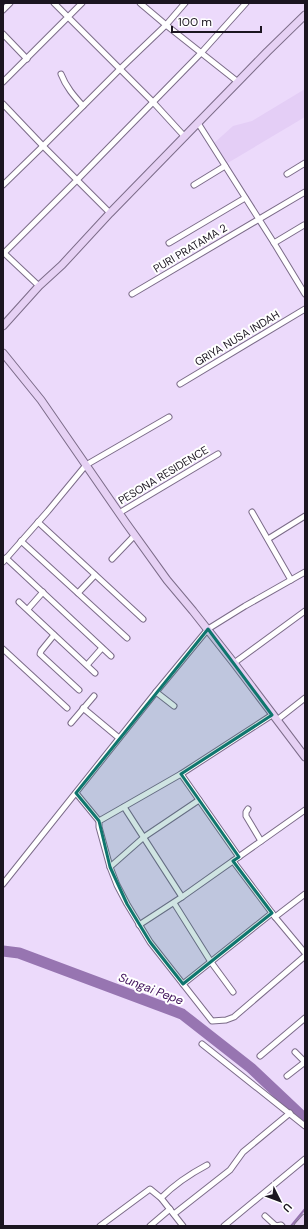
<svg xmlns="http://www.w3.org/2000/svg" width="308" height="1229" font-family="'DM Sans',sans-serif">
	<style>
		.built { fill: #e4cef6 }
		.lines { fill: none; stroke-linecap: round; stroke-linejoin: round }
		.stream { stroke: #9775b1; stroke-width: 2 }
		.river { stroke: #9775b1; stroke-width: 11 }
		.street-casing { stroke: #7c6c89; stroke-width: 7 }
		.secondary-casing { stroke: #7c6c89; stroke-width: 9 }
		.street { stroke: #fff; stroke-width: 5 }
		.secondary { stroke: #e6d1f4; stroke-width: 7 }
		.marked { fill: #0f766e; fill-opacity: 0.2; stroke: #0f766e; stroke-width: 3; stroke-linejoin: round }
		.labels { text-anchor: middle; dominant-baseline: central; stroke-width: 4; stroke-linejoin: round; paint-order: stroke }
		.street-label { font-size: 11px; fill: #1b1520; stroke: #fff }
		.water-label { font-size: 12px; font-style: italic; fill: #41125c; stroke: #fff }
	</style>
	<rect width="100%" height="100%" fill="#ecdafb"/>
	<polygon class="built" points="305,89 305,117 226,164 213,144 233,126 252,121"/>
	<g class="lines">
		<polyline class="stream" points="291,1226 305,1209"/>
		<polyline class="river" points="3,951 19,953 182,1014 251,1068 305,1119"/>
		<g class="street-casing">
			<g id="street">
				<polyline points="82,3 68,17 120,69 166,25 238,82"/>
				<polyline points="140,3 166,25 185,3"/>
				<polyline points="3,10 10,3"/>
				<polyline points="3,34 27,59"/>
				<path d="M61 74C66 87 74 96 83 106"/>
				<polyline points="3,82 68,17 54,3"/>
				<polyline points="3,104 43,146 120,69 153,102 185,137"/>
				<polyline points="198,123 274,243 305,294"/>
				<polyline points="287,174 305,163"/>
				<polyline points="3,185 43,146 77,180 4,253 3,252"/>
				<polyline points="194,185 225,166"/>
				<polyline points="110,213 77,180 201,53 246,3"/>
				<polyline points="169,243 245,198"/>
				<polyline points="274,243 304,225"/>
				<polyline points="3,254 4,253 39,286"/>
				<polyline points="132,294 305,192"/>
				<polyline points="180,384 305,309"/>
				<polyline points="252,512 291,580"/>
				<polyline points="119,513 218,454"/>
				<polyline points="38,522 143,619"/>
				<polyline points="268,539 305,516"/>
				<polyline points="21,541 127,638"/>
				<polyline points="6,558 111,656"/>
				<polyline points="112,559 135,535"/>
				<polyline points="3,562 48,511 86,465 169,417"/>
				<polyline points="78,593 95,575"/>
				<polyline points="19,602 95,673"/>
				<polyline points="28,609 43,592"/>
				<polyline points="54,635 41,651 40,654 79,690"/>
				<polyline points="3,649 67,708"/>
				<polyline points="234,663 305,611"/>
				<polyline points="87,665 102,648"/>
				<polyline points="156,692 174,706"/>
				<polyline points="83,708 119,738"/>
				<polyline points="272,715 181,774 99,821 99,827 110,867 117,885 127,904 150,942 212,1021 226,1020 234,1017 305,956"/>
				<polyline points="277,720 305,698"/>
				<polyline points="71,723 94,696"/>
				<polyline points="181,774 239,857"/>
				<polyline points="76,793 99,821"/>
				<polyline points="124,807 182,897"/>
				<polyline points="248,809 246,812 246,816 261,841"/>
				<polyline points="233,861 275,917 305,953"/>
				<polyline points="110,867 144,837 199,800"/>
				<polyline points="3,884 156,692 208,629 245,606 305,572"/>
				<polyline points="174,903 211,962 233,992"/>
				<polyline points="275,917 305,894"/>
				<polyline points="139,925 182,897 305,810"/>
				<polyline points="183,984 272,913"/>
				<polyline points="202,1044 305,1126"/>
				<polyline points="295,1052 305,1062"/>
				<polyline points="260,1056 305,1018"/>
				<polyline points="287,1076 305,1062"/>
				<path d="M161 1198C175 1184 190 1174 207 1165"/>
				<polyline points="174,1214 230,1170 243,1152 290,1113"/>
				<polyline points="265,1216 276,1226 281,1225 282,1226"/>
				<polyline points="100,1226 150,1189 161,1198 183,1226"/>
				<polyline points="150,1226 170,1209"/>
				<polyline points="224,1226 305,1159"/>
			</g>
		</g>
		<g class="secondary-casing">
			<g id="secondary">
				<polyline points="3,326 39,286 62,265 110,213 267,52 305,15"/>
				<polyline points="3,353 41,400 126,523 167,580 193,611 234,663 305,757"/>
				<polyline points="298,1226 305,1218"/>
			</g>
		</g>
		<use href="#street" class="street"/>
		<use href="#secondary" class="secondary"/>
	</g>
	<path class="marked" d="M208 629 272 715 181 774 239 857 233 861 272 913 183 984 150 942 127 904 110 867 99 821 76 793Z"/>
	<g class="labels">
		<g class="street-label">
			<text transform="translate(190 248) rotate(-31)">PURI PRATAMA 2</text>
			<text transform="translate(237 338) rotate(-31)">GRIYA NUSA INDAH</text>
			<text transform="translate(163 475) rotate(-31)">PESONA RESIDENCE</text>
		</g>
		<g class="water-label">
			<text transform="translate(151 989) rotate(21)">Sungai Pepe</text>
		</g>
	</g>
	<rect width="308" height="1229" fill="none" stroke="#1b1520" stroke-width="8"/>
	<g transform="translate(280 1201) rotate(132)" stroke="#ffffff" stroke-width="3" paint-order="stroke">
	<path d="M0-3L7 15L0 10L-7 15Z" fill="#1b1520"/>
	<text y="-6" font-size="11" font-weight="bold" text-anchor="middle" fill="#1b1520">U</text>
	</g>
	<path d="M172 26v6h89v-6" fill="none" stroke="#1b1520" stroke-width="2"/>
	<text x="178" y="26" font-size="12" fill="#1b1520" stroke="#ffffff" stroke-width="3" paint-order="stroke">100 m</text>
</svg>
